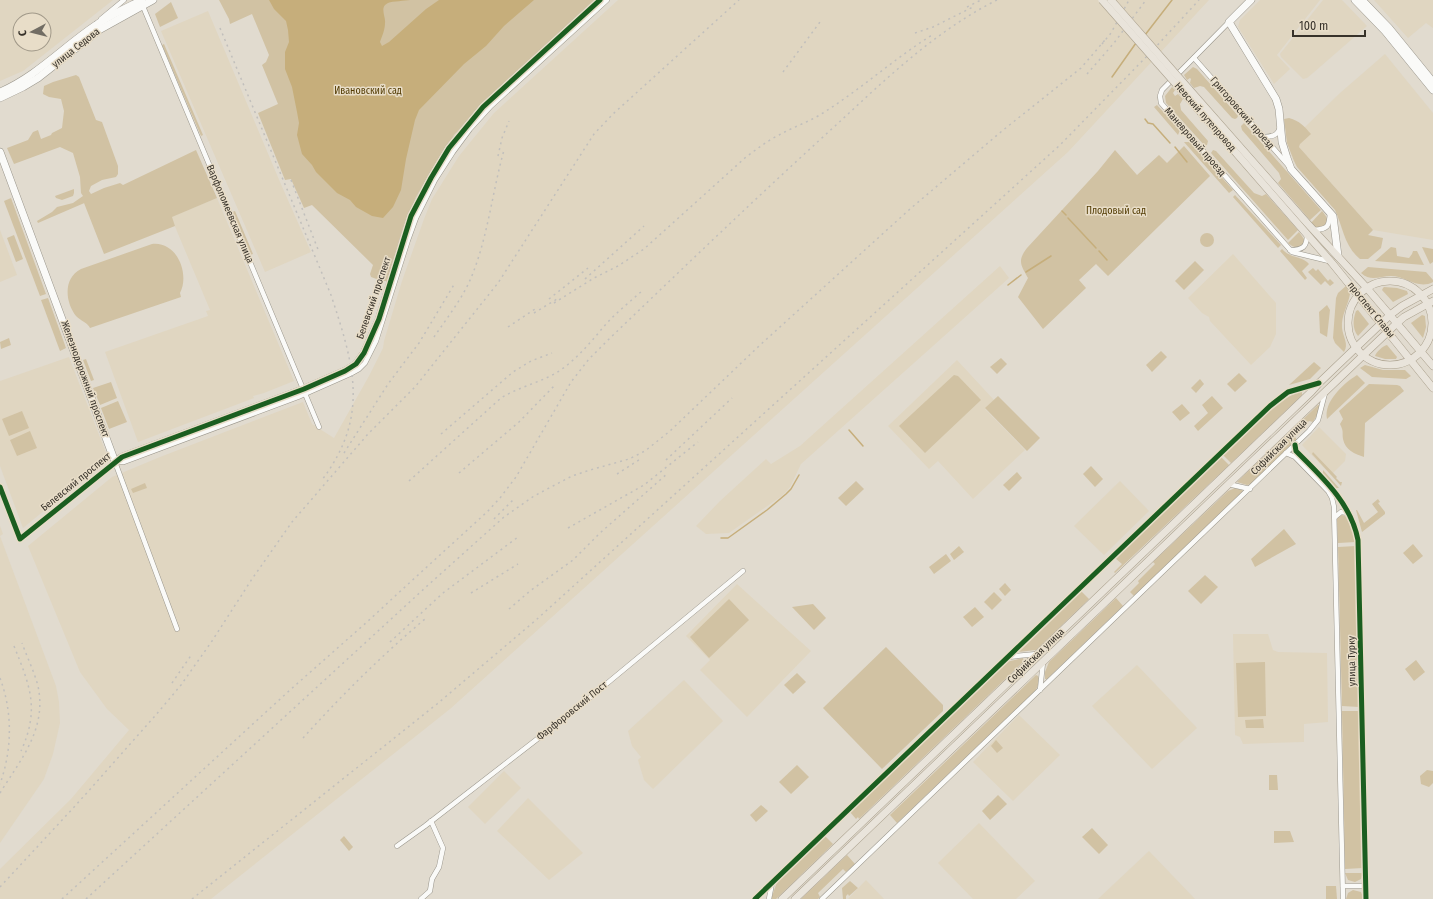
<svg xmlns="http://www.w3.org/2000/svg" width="1433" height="899" font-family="'Fira Sans Condensed',sans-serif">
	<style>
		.built { fill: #e0d6c1; fill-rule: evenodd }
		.green { fill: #d1c2a3 }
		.water { fill: #c6ae7b }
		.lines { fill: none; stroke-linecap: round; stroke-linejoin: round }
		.stream { stroke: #c6ae7b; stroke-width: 1.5 }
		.street-casing { stroke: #9a968c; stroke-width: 5.5 }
		.secondary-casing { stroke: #9a968c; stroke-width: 8 }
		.primary-casing { stroke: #aba18e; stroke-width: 8 }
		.street { stroke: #fafaf8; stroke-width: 4.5 }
		.secondary { stroke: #fafaf8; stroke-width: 7 }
		.primary { stroke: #e9e4db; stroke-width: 7 }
		.rail { stroke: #c1bfbc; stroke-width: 1.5; stroke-dasharray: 2 4; stroke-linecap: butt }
		.primary-bridge-casing { stroke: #aba18e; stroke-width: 8; stroke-linecap: butt }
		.primary-bridge { stroke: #e9e4db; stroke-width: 7 }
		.cycleway-casing { stroke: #e8ddc8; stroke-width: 8 }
		.cycleway { stroke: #1b5e20; stroke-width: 5 }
		.labels { text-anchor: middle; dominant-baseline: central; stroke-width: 3; stroke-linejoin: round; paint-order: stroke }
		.street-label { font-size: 10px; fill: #37322a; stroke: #e8ddc8 }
		.park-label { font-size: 10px; fill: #523b02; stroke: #e8ddc8 }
	</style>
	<rect width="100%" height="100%" fill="#e1dbcf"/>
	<g class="built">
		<path d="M0 0H113L23 71 0 81ZM20 20H44V44H20Z"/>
		<polygon points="618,0 1209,0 1068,152 450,709 211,899 0,899 0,869 71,799 129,730 107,709 80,672 28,546 112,477 160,457 303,402 312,424 334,438 369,376 383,348 384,341 402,281 424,219 432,199 459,156 494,113"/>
		<polygon points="1260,0 1320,0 1277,55 1290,69 1274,84 1238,27 1240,20"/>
		<polygon points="1323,0 1342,0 1367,26 1313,73 1307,78 1303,79 1281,57 1280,54"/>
		<polygon points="1374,0 1433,0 1433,28 1426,23 1408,38"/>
		<polygon points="208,11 280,182 311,252 265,272 161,31"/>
		<polygon points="1385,54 1433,113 1433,240 1373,230 1299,147 1304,128 1340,93"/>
		<polygon points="217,198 294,381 264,393 253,396 254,398 138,442 105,352 208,316 206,311 210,310 171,217"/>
		<polygon points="0,230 17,275 0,282"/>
		<polygon points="1233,254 1276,303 1276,334 1270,347 1251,365 1210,321 1209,317 1202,313 1188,298"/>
		<polygon points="1000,266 1009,278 801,464 790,487 783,495 729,533 706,534 696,526 720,501 766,459 771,464 800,446"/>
		<polygon points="69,357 108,458 23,528 0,466 0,381"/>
		<polygon points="957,360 994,400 985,409 1025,450 973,499 938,461 929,469 888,426"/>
		<polygon points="1319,427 1346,454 1345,461 1331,475 1302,445"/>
		<polygon points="1120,481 1149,511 1104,555 1074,526"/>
		<polygon points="0,526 3,534 0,536 56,686 59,702 60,723 53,754 44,779 0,843"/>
		<polygon points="737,584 811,651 747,717 700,670 710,660 686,636"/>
		<polygon points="1233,634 1268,634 1273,650 1278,652 1327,653 1328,722 1304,724 1304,742 1243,744 1240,737 1235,735"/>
		<polygon points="1137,665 1197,728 1152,769 1092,706"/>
		<polygon points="684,680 723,721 653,789 644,780 638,760 641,757 632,746 628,731"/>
		<polygon points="1019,715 1060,755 1013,801 973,762"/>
		<polygon points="504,771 521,788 485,824 468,807"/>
		<polygon points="528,798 583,853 549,880 497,831"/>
		<polygon points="979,823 1035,881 1016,899 973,899 938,863"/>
		<polygon points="1149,851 1195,899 1098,899"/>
		<polygon points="866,880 884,899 848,899"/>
	</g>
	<g class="green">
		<polygon points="219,0 594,0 489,97 454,135 437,161 416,197 403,228 387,281 382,281 371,277 370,274 373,265 312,205 304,208 291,179 285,180 258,113 278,104 262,65 266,62 269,55 252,14 230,24 229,19"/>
		<polygon points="171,2 178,18 160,27 155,14"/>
		<polygon points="164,44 203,135 201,136 162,45"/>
		<polygon points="1193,67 1197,69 1233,110 1238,116 1237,118 1235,119 1232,118 1204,87 1200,86 1194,88 1190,83 1191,79 1190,78 1187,80 1184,75"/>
		<polygon points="76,75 79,77 96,120 102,122 118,166 118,174 116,177 102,180 91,186 89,191 91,194 104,188 120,183 123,185 196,150 217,198 172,217 175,226 104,254 84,203 89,201 38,223 37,221 52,212 57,207 73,203 83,196 81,193 80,177 73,153 60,147 14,164 7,148 28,140 33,132 38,130 41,139 51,135 52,133 62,128 64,111 61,99 49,97 43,94 44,86 53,82"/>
		<polygon points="1172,87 1175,90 1173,93 1175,96 1178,94 1183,99 1180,104 1181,110 1208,141 1207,145 1205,146 1166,103 1165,96"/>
		<polygon points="1157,105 1180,130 1178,135 1154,107"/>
		<path d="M1289 118C1300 121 1304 126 1311 134L1300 144 1299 147 1373 230 1368 235 1383 238 1381 248 1368 259H1360C1344 246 1343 227 1335 210L1297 167 1294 161 1287 143 1284 119Z"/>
		<polygon points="1244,123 1321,210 1310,220 1278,183 1281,179 1279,173 1242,130 1241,126"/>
		<polygon points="1184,142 1190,142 1233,190 1229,193"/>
		<path d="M1184 146 1210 176 1108 276 1096 264 1079 280 1086 288 1043 329 1018 297 1028 278C1021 265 1017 261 1027 248L1098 171 1115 150 1137 175 1159 155 1167 163Z"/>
		<polygon points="1213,150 1216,151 1254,193 1262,196 1266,194 1298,230 1288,240 1211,153"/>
		<polygon points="74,189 74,193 73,196 62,200 56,198 55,196"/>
		<polygon points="1235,195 1281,245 1278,248 1233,197"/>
		<polygon points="11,198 46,294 40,296 4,201"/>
		<polygon points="235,211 253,254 250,255 232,212"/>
		<path d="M1322 211C1327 217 1328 219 1326 226L1319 228 1315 227 1311 223Z"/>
		<polygon points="1299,232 1304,239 1303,244 1297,248 1292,246 1288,243"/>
		<circle cx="1207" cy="240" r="7"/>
		<polygon points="14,235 23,259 16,262 7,238"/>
		<path d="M152 244C177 241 190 274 180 293L181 297 90 328C88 323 81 321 76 316 65 302 63 278 81 269Z"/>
		<polygon points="1391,247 1396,248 1397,256 1409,258 1412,254 1413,251 1417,251 1424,265 1375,261"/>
		<polygon points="1422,247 1433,249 1433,262 1430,264"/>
		<path d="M1282 249C1291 259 1303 256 1309 264L1302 271 1307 278 1305 280 1280 251Z"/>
		<polygon points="1195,261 1204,270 1184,290 1175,281"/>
		<path d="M1368 267 1426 272 1433 280V282C1418 290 1406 276 1391 276 1380 276 1371 282 1361 273Z"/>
		<polygon points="1313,268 1316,271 1318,269 1328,281 1330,279 1334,283 1330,286 1325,281 1321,285 1308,272"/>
		<path d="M1346 286 1350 294C1348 306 1341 315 1342 328 1343 337 1349 344 1344 352L1335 343 1333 338 1336 298 1338 293Z"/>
		<polygon points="1384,287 1397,288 1407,291 1408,294 1393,302 1382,290 1383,288"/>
		<polygon points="48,298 66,348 60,351 41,300"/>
		<polygon points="1327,305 1330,310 1327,337 1320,333 1319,312"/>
		<path d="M1358 310 1369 324 1358 336C1352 329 1353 319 1356 311Z"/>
		<polygon points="1422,315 1425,316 1426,327 1423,338 1411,323"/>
		<polygon points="9,338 11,345 1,349 0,342"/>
		<path d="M1387 345 1397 357 1396 359H1385L1375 356C1376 352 1383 346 1387 345Z"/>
		<polygon points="1161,351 1167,357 1152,372 1146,365"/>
		<polygon points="1001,358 1007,364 997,374 990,367"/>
		<polygon points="86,359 94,380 91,381 83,360"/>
		<polygon points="1314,362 1321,368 1310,379 1289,385"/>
		<polygon points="1365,365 1383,370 1405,370 1411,376 1406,379 1372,377 1360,368"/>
		<polygon points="1239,373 1247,381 1235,392 1227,384"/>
		<polygon points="954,375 958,376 981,400 925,453 899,426"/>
		<path d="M1357 375 1365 383 1327 419C1323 402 1344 383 1357 375Z"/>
		<polygon points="1200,379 1204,384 1196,393 1191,388"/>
		<polygon points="111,382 117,398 100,405 93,388"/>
		<path d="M1369 384 1397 385 1400 386 1404 391 1365 423 1364 457C1355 454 1345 450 1343 439 1342 432 1344 432 1340 424L1343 419 1339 411Z"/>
		<path d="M1300 392H1302V395L1231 463 1223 455C1244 434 1271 401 1300 392Z"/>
		<polygon points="998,396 1040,438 1027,451 985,408"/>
		<polygon points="1212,396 1223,408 1198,431 1194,426 1208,413 1202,405"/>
		<polygon points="118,401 127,422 109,429 101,408"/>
		<polygon points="1182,404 1190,413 1180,421 1172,412"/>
		<polygon points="1318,405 1320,405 1318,413 1313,422 1309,421 1295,437 1297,440 1251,484 1247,485 1237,482"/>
		<polygon points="22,411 29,428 9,436 2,419"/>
		<polygon points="30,431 37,448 17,456 10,440"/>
		<polygon points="1313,452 1337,477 1336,478 1340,482 1342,482 1341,486 1312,454"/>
		<polygon points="1221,457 1229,465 1115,573 1114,572 1122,564 1115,558"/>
		<polygon points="1091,466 1103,479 1095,487 1083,474"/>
		<polygon points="1323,470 1339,488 1335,488 1323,475"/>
		<polygon points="1017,472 1022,478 1009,491 1003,485"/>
		<polygon points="856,481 864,489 846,506 838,498"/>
		<polygon points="145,483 147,488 133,493 131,489"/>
		<polygon points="1235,488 1242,490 1243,491 1134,596 1130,592 1139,583 1138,581 1155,564 1153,562 1228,491"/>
		<polygon points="1378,499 1380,502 1378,503 1385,512 1385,514 1362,532 1356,510 1357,510 1364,523 1378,512 1372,504"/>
		<polygon points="1342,515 1348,517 1352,525 1356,542 1338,543 1337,519 1339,516"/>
		<polygon points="1284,529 1296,544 1255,567 1251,559"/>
		<polygon points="1413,544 1423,556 1413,564 1403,553"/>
		<polygon points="959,546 964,552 954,560 950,554"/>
		<polygon points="1356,546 1359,707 1342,706 1338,547"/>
		<polygon points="946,554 951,561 934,574 929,567"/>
		<polygon points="1205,575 1218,587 1201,604 1188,591"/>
		<polygon points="1005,583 1011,590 1005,596 999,589"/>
		<polygon points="1081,591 1089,599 1036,650 1018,652"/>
		<polygon points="994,592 1002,600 992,610 984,602"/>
		<polygon points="1116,598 1123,606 1047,679 1045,679 1045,672 1049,662"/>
		<polygon points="729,599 749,620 709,658 690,637"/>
		<polygon points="813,604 826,618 814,630 792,607"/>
		<polygon points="975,607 984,617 972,627 963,617"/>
		<polygon points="886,647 943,705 943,711 882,769 823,708"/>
		<polygon points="1023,658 1024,661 859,819 858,817 856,819 850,812 1006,662"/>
		<polygon points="1416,660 1425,672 1414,681 1405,669"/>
		<polygon points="1265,662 1266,716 1238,717 1236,663"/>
		<polygon points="797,673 806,682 793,694 784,685"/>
		<path d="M1036 675 1038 676C1040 681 1038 688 1034 692L897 823 890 815Z"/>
		<polygon points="1342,711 1359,711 1363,868 1345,869"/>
		<polygon points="1263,719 1264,728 1246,728 1245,720"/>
		<polygon points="996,740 1003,748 997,753 991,746"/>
		<polygon points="797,765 809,777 791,794 779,782"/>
		<polygon points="1427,770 1433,771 1433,783 1429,787 1421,784 1420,776"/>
		<polygon points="1269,775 1277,775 1278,790 1269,790"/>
		<polygon points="998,795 1007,804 990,820 982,811"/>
		<polygon points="761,805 768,811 756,822 750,815"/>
		<polygon points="1092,828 1108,845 1099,854 1082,837"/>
		<polygon points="1274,831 1290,831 1294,842 1274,843"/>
		<polygon points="344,836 353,847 349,851 340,840"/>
		<polygon points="825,836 833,844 776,899 771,899 777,882"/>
		<polygon points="847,855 855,864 846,872 843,869 818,893 820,897 818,899 801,899"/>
		<polygon points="1345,873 1363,873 1361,879 1355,882 1348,880"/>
		<polygon points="850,881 858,888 849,896 848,894 846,896 846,899 843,899 842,888"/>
		<polygon points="1326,886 1336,886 1337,899 1326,899"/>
		<polygon points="1353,890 1361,892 1364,899 1346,899 1348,893"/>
	</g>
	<path class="water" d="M269 0H410C405 1 393 1 388 3 379 7 386 17 385 23 385 30 382 36 380 42L382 46 389 42 426 9 439 0H534L504 26 486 46 464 64 419 110 415 120 406 159 401 190 393 207 383 218 372 216 356 207 350 200 337 193 316 172 312 165 302 154 297 135 299 123 297 112 292 87 285 69V52L289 42 288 30 286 21 274 9Z"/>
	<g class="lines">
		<g class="stream">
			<polyline points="1145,35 1172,0"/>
			<polyline points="1112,77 1136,43"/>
			<polyline points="1145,119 1148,123 1153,124 1170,143"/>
			<polyline points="1175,147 1187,162"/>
			<polyline points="1062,211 1066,215"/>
			<polyline points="1068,218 1096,248"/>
			<polyline points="1099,251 1107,260"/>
			<polyline points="1026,272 1051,256"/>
			<polyline points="1008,285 1021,275"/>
			<polyline points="849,430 863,446"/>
			<polyline points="721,538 728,538 767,510 786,494 791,489 799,475"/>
		</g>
		<g class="street-casing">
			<g id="street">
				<polyline points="142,4 319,427"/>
				<polyline points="101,19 124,0"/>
				<polyline points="1229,22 1162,90 1160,96 1161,103 1292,252 1329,261"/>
				<polyline points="1194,58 1288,165"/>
				<path d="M1263 137C1271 137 1278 136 1280 127"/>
				<path d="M1314 230C1328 229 1329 227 1330 213"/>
				<path d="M1290 250C1303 250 1307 247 1307 234"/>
				<path d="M1295 445 1296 451C1322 477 1351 503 1358 540L1366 899"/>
				<polyline points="1286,453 1295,457 1328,491 1332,498 1334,507 1343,899"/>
				<polyline points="115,462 177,629"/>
				<polyline points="1228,484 1250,489"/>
				<polyline points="0,487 20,539 115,462 124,462 298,397 350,374 359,369 365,363 376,341 408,240 416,218 435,180 453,152 470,129 491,106 607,0"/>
				<polyline points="1335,517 1341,512 1349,513"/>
				<polyline points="1007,657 1037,654"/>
				<polyline points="1040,690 1043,662"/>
				<polyline points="397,846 425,826 576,709 743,571"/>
				<polyline points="1343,886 1366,886"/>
				<polyline points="421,899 430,891 432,879 439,867 443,848 431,821"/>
				<polyline points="755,899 1270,406 1288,392 1318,384"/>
				<polyline points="769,899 772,883"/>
				<polyline points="822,899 1309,431 1318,420 1325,393"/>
			</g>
		</g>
		<g class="secondary-casing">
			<g id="secondary">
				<polyline points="1251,0 1229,22 1276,99 1279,109 1282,142 1287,158 1291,169 1333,216 1338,256"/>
				<polyline points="1355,0 1385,31 1433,90"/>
				<polyline points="1362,0 1389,28 1433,82"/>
				<path d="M0 92C37 76 63 47 96 25 110 15 126 8 142 0"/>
				<polyline points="0,98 23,87 38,78 99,30 153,0"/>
				<polyline points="0,152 115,462 122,457 304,389 345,371 356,364 364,353 379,319 411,216 431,178 449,148 483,107 600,0"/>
			</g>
		</g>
		<g class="primary-casing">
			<g id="primary">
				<polyline points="1188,88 1307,223 1366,287 1433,366"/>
				<polyline points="1183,92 1332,263 1433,388"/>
				<circle cx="1390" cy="323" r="42"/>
				<polyline points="782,899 1311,392 1319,383 1390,315 1402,306 1433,289"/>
				<polyline points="795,899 1397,323 1404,317 1433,301"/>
			</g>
		</g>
		<use href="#street" class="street"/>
		<use href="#secondary" class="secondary"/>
		<use href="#primary" class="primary"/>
		<g class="rail">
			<polyline points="967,7 981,0"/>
			<path d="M220 28 331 295C354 365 370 416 322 480"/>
			<polyline points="915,33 933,27 973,7"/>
			<polyline points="1102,44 1111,33 1129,0"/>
			<polyline points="783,72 820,22"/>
			<polyline points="1087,74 1114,43 1146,0"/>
			<polyline points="498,156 502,138 509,121"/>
			<polyline points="291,180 319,252"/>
			<polyline points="585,279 644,226"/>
			<polyline points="549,299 588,268"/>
			<path d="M554 303 594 278 618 266 644 249 746 157C757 149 767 141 779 135 793 127 809 122 823 113 861 89 894 59 932 35"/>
			<polyline points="534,313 557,299"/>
			<polyline points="508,327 538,307"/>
			<path d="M434 337C447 318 462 299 471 278 488 237 492 193 504 150"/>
			<polyline points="441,434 513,372 531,361 552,353"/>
			<polyline points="344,453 388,384 419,343 455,283"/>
			<polyline points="666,460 732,398"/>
			<polyline points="459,473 519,422 554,386"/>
			<polyline points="617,474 642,458"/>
			<path d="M409 481 501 398C520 386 544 382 562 369 580 356 593 339 607 323 618 311 631 301 643 290"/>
			<polyline points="494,519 515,498"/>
			<polyline points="568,528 644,485 698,442"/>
			<polyline points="471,593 518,564"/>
			<polyline points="509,609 530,591 573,560 600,533 668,473"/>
			<polyline points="390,642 443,593 518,537"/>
			<path d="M14 646C30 686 40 709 21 751"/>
			<path d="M0 678C13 713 12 750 0 784"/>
			<polyline points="172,683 192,654"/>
			<path d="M303 738C341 696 381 656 425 619"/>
			<path d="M0 793C21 759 47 729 38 686 34 671 27 657 22 643"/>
			<polyline points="0,887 76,805 155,716 181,685 212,641 252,579 292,522 368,434 415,387 498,283 594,134 613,114 739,0"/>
			<path d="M62 899 290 690 367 622 406 586 487 512 500 498 516 477 571 382 589 359 608 340C683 268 758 196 835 126 885 80 935 31 997 0"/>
			<polyline points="86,899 426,587 504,517 534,496 572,476 590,470 629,459 645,451 670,431 759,346 910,209 1002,131 1081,68 1105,40"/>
			<polyline points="192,899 437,704 536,620 1060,145 1152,51 1199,0"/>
		</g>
		<g class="primary-bridge-casing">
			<g id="primary-bridge">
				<polyline points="1102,0 1183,92"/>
				<polyline points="1111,0 1188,88"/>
			</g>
		</g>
		<use href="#primary-bridge" class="primary-bridge"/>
		<g class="cycleway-casing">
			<g id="cycleway">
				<path d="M1295 445 1296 451C1322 477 1351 503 1358 540L1366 899"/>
				<polyline points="0,487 20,539 122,457 304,389 345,371 356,364 364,353 379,319 411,216 431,178 449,148 483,107 600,0"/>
				<polyline points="755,899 1270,406 1288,392 1319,383"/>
			</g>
		</g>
		<use href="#cycleway" class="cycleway"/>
	</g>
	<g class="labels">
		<g class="street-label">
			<text transform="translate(76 48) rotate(-38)">улица Седова</text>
			<text transform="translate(1242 113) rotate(49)">Григоровский проезд</text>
			<text transform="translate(1205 117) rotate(49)">Невский путепровод</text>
			<text transform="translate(1195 142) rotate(49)">Маневровый проезд</text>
			<text transform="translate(230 214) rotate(67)">Варфоломеевская улица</text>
			<text transform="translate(374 298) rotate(-71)">Белевский проспект</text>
			<text transform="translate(1371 310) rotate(51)">проспект Славы</text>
			<text transform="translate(85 379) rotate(70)">Железнодорожный проспект</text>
			<text transform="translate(1279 447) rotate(-45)">Софийская улица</text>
			<text transform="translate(76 482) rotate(-39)">Белевский проспект</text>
			<text transform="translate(1036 656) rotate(-44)">Софийская улица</text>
			<text transform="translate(1352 661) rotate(-91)">улица Турку</text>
			<text transform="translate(572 711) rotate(-39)">Фарфоровский Пост</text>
		</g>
		<g class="park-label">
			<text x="368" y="91">Ивановский сад</text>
			<text x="1116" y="211">Плодовый сад</text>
		</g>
	</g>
	<g transform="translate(32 32) rotate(263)"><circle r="19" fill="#e8ddc8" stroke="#a19989"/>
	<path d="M0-3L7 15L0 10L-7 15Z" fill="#726d64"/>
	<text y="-6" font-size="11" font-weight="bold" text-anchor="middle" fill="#37322a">С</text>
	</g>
	<path d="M1293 30v6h72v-6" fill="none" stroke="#37322a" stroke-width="2"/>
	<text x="1299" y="30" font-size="12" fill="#37322a" stroke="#e8ddc8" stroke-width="3" paint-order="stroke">100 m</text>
</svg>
